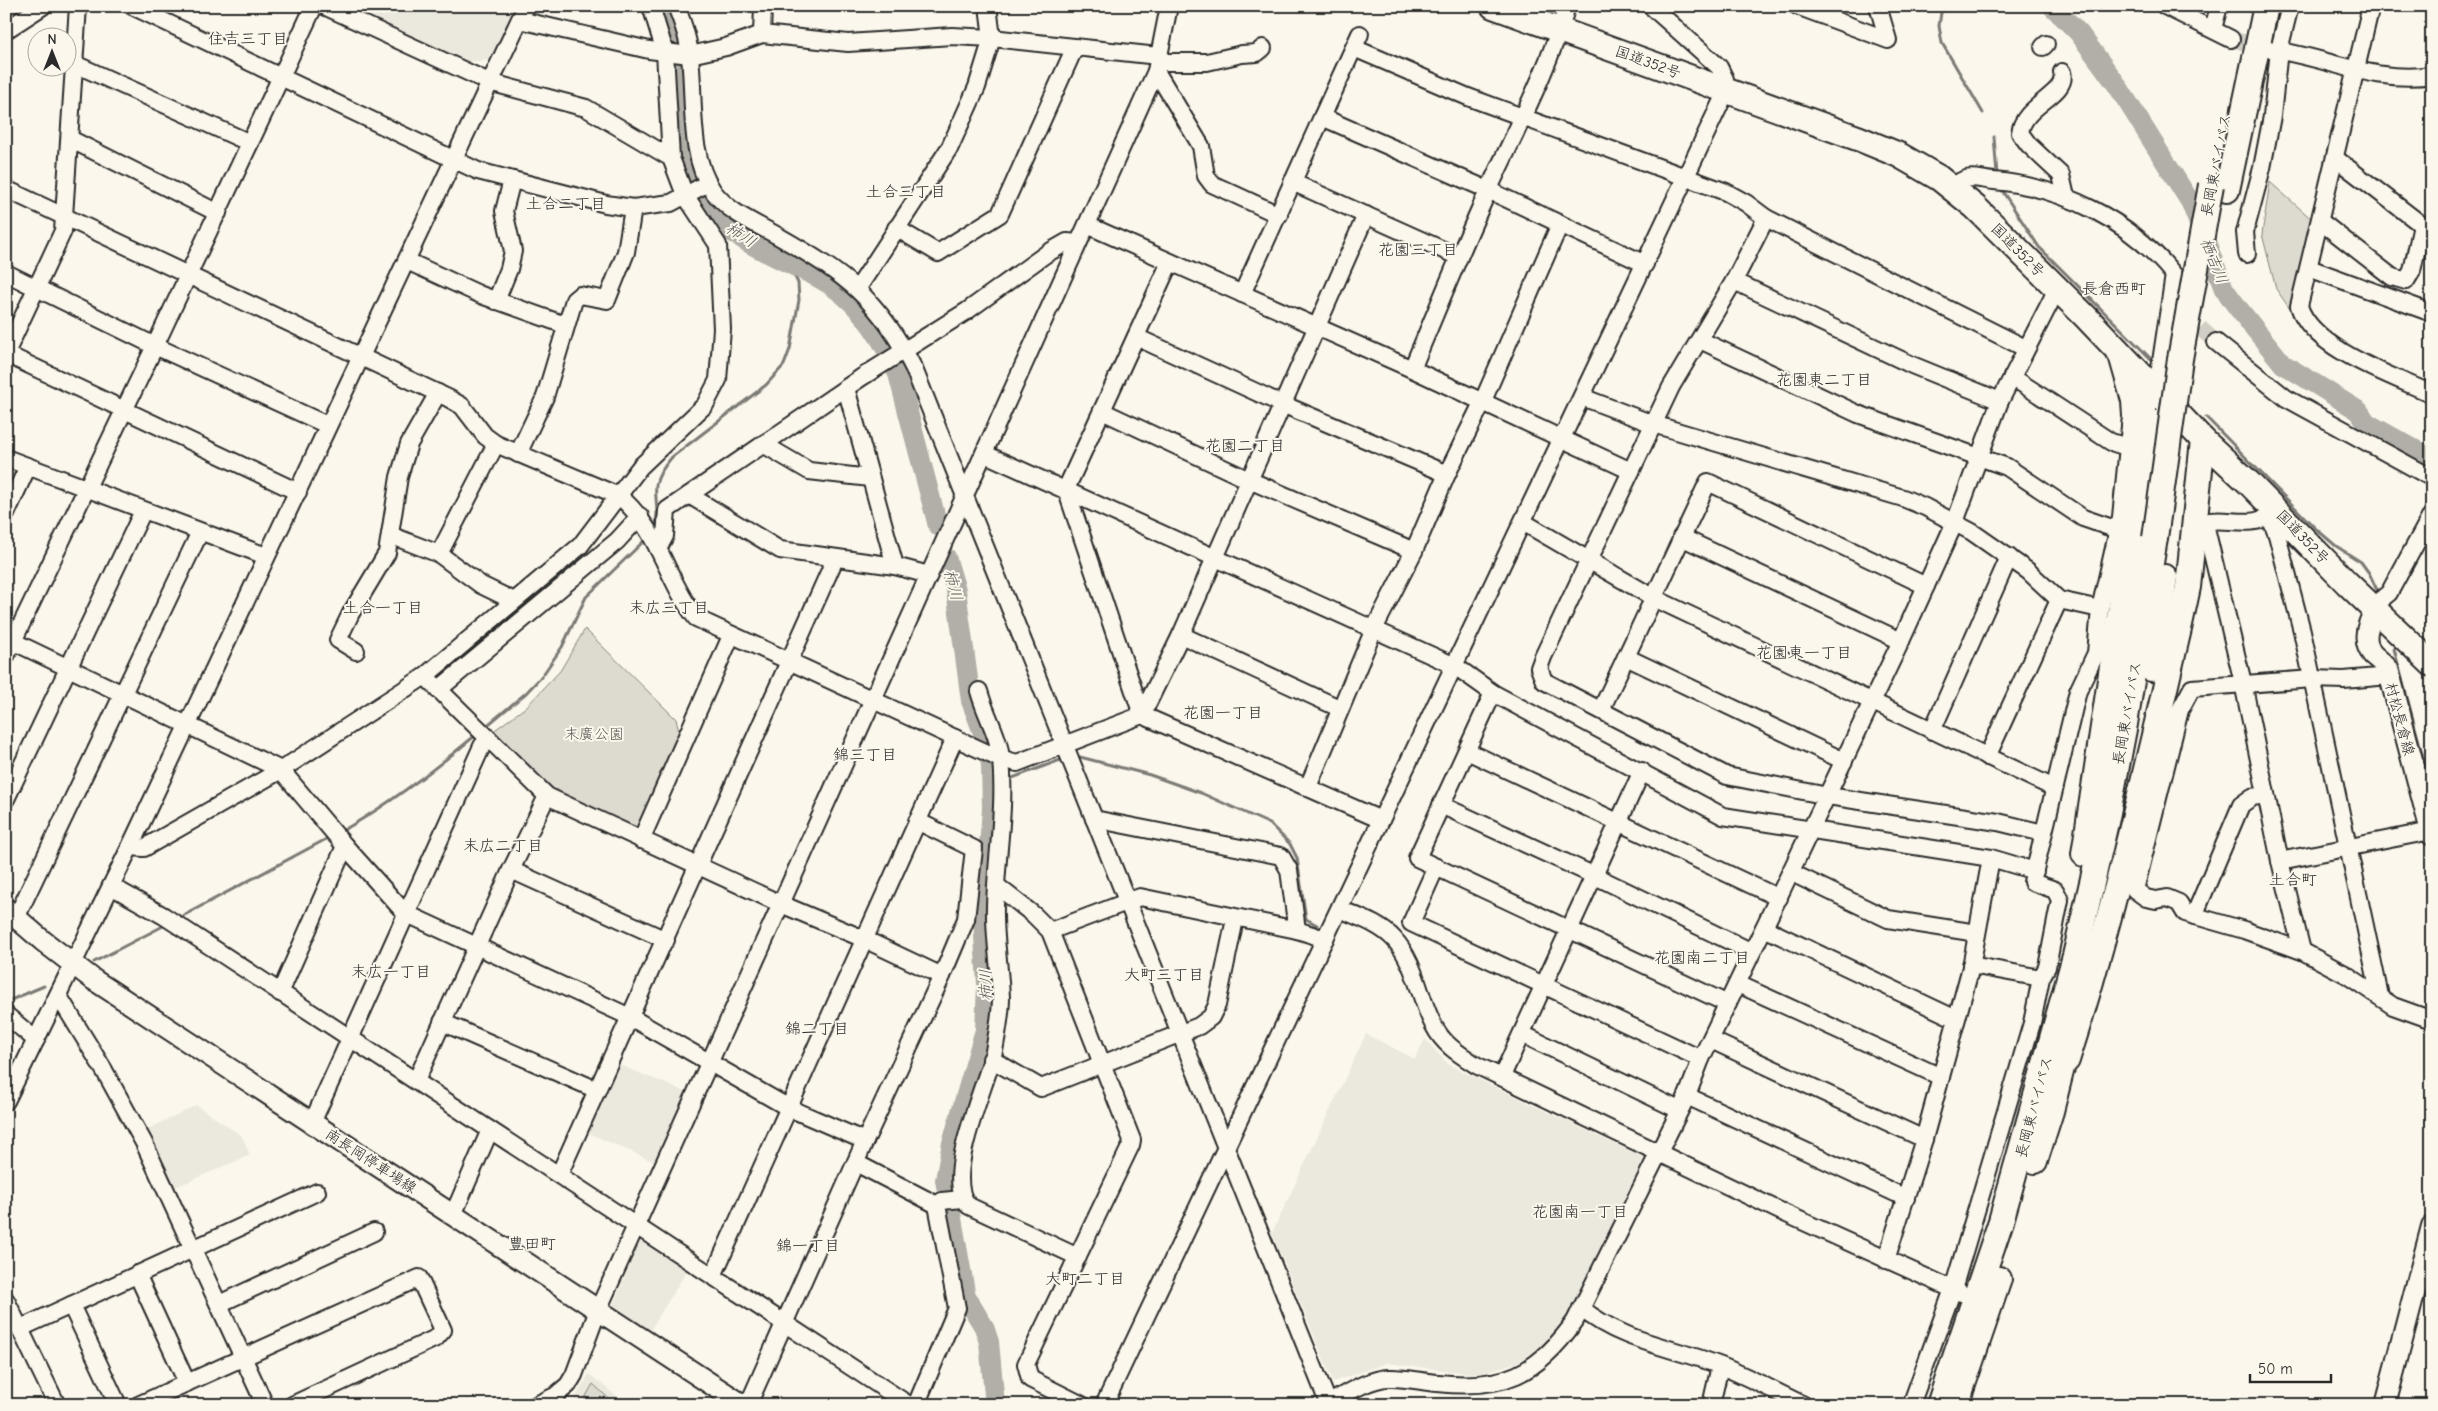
<svg xmlns="http://www.w3.org/2000/svg" width="2438" height="1411" font-family="'Comic Neue','Klee One',sans-serif">
	<style>
		.built { fill: #ebe8de }
		.green { fill: #dddad0; stroke: #84827e }
		.lines { fill: none; stroke-linecap: round; stroke-linejoin: round }
		.stream { stroke: #7b7a75; stroke-width: 3 }
		.canal { stroke: #b1afa7; stroke-width: 11 }
		.river { stroke: #b1afa7; stroke-width: 20 }
		.minor-tunnel { stroke: #d1cec5; stroke-width: 16; stroke-dasharray: 16 8; stroke-linecap: butt }
		.minor-casing { stroke: #2b2b2b; stroke-width: 20 }
		.major-casing { stroke: #2b2b2b; stroke-width: 24 }
		.highway-casing { stroke: #2b2b2b; stroke-width: 28 }
		.minor { stroke: #fbf7ec; stroke-width: 16 }
		.major { stroke: #fbf7ec; stroke-width: 20 }
		.highway { stroke: #fbf7ec; stroke-width: 24 }
		.highway-bridge-casing { stroke: #2b2b2b; stroke-width: 28; stroke-linecap: butt }
		.highway-bridge { stroke: #fbf7ec; stroke-width: 24 }
		.labels { text-anchor: middle; dominant-baseline: central; stroke-width: 4; stroke-linejoin: round; paint-order: stroke }
		.street-label { font-size: 15px; fill: #2b2b2b; stroke: #fbf7ec }
		.park-label { font-size: 15px; fill: #585754; stroke: #fbf7ec }
		.neighbourhood-label { font-size: 16px; fill: #2b2b2b; stroke: #fbf7ec }
		.water-label { font-size: 16px; font-style: italic; fill: #5a5956; stroke: #fbf7ec }
	</style>
	<rect width="100%" height="100%" fill="#fbf7ec"/>
	<filter id="ink" filterUnits="userSpaceOnUse"><feTurbulence type="fractalNoise" baseFrequency=".02" numOctaves="2"/><feDisplacementMap in="SourceGraphic" scale="10" xChannelSelector="R" yChannelSelector="G"/><feConvolveMatrix kernelMatrix="1 2 1 2 8 2 1 2 1" color-interpolation-filters="sRGB"/></filter>
	<g filter="url(#ink)">
		<g class="built">
			<polygon points="348,6 515,6 490,60 466,62"/>
			<polygon points="1366,1034 1415,1059 1425,1039 1449,1065 1644,1158 1563,1324 1550,1340 1518,1362 1481,1373 1467,1373 1387,1363 1333,1382 1272,1233"/>
			<polygon points="620,1065 686,1092 657,1163 588,1133"/>
			<polygon points="196,1105 242,1136 250,1155 171,1189 144,1131"/>
			<polygon points="641,1239 688,1269 648,1334 611,1310"/>
			<polygon points="589,1374 628,1405 565,1405 574,1400"/>
		</g>
		<g class="green">
			<polygon points="2270,182 2315,222 2292,312 2276,289 2262,234"/>
			<polygon points="585,629 676,719 680,736 636,828 551,790 492,732 526,707 560,671"/>
			<polygon points="593,1384 616,1405 581,1405"/>
		</g>
		<g class="lines">
			<g class="stream">
				<polyline points="1942,6 1939,26 1942,43 1983,113"/>
				<polyline points="1994,137 1997,175"/>
				<polyline points="1999,186 2039,247 2153,361"/>
				<polyline points="2206,417 2315,528 2336,546 2361,562 2369,573 2377,590"/>
				<path d="M653 529C661 515 654 500 656 485 658 474 665 465 672 457L766 385 784 365 790 349 799 300 798 283 789 265"/>
				<polyline points="2394,649 2432,790"/>
				<polyline points="484,728 526,693 542,676 562,647 586,597 647,538"/>
				<polyline points="1080,757 1150,775 1201,793 1270,824 1290,844 1297,858 1306,919 1317,925"/>
				<polyline points="1007,780 1063,759"/>
				<path d="M340 832C389 805 434 770 477 734"/>
				<polyline points="177,919 330,837"/>
				<polyline points="94,962 167,924"/>
				<polyline points="6,1002 44,986"/>
			</g>
			<polyline class="canal" points="6,8 10,6"/>
			<g class="river">
				<path d="M662 6C672 33 677 60 678 88 681 128 678 169 704 204 731 241 777 257 817 277 856 297 881 334 898 374L938 526"/>
				<polyline points="2052,6 2079,33 2117,85 2191,203 2224,289 2238,308 2283,364 2359,411 2367,423 2432,459"/>
				<polyline points="946,557 956,590 971,701 987,743 991,765 992,809 983,919 987,985 985,1030 952,1143 945,1180 966,1297 984,1327 989,1342 995,1405"/>
			</g>
			<g class="minor-tunnel">
				<polyline points="2231,39 2266,48"/>
				<polyline points="2182,312 2216,342"/>
			</g>
			<g class="minor-casing">
				<g id="minor">
					<polyline points="132,6 478,171 606,204 633,208 671,203 708,183"/>
					<polyline points="651,6 665,52 671,158"/>
					<path d="M676 6C683 23 689 40 690 57 695 99 688 156 713 191 729 213 755 223 778 236 845 274 879 299 914 369L1329 1405"/>
					<polyline points="1797,6 1888,40 1878,6"/>
					<polyline points="2165,6 2231,39"/>
					<path d="M2371 6 2299 306C2312 349 2393 376 2432 394"/>
					<polyline points="520,20 649,50 690,55 726,47 762,34 848,43 952,36 992,38 1158,56"/>
					<polyline points="2213,29 2219,6"/>
					<polyline points="6,30 43,6"/>
					<polyline points="762,34 763,6"/>
					<polyline points="2043,47 2046,44"/>
					<polyline points="1354,48 1468,97 1726,192 1746,203 1766,218 2025,348"/>
					<path d="M2268 49C2325 56 2373 84 2432 75"/>
					<polyline points="1158,62 1207,62 1242,54 1257,53 1263,48"/>
					<polyline points="75,64 250,143"/>
					<polyline points="1156,71 1201,146 1206,176 1212,184 1279,215"/>
					<path d="M2062 72C2069 95 2023 104 2020 133L2029 145 2061 175 2066 197"/>
					<polyline points="1322,117 1360,34"/>
					<polyline points="70,139 218,213"/>
					<polyline points="2335,158 2422,225 2432,227"/>
					<polyline points="1292,182 1459,257"/>
					<path d="M1952 188C1967 173 1976 179 1994 181 2063 187 2131 221 2174 275L2159 375 2153 387"/>
					<path d="M6 189 448 398 462 406 485 436 496 444 619 496C658 528 666 579 696 618L996 757 1017 763 1142 715 1181 635 1366 215"/>
					<polyline points="1766,218 1734,281 1671,387 1543,657 1539,668 1544,681 1727,776 1828,796 1998,822 2043,833"/>
					<polyline points="2320,221 2392,277 2406,281 2412,271 2422,225"/>
					<polyline points="1087,225 1412,369 1631,471"/>
					<polyline points="896,228 938,253 1000,214 1075,47"/>
					<polyline points="2247,254 2245,232 2262,168 2272,116 2279,50 2290,6"/>
					<polyline points="407,261 481,295 565,325"/>
					<polyline points="1170,262 1066,489 1142,715 1381,820"/>
					<polyline points="2309,268 2432,313"/>
					<polyline points="6,273 155,346 327,425"/>
					<polyline points="1734,281 1912,365 2000,401"/>
					<polyline points="858,288 950,147 977,87 992,38 988,6"/>
					<polyline points="1242,294 1322,117 1488,190 1645,264"/>
					<polyline points="496,301 509,269 513,251 504,211 512,180"/>
					<polyline points="1136,337 1282,404 1447,474"/>
					<polyline points="1700,340 1858,414 2007,467 2083,518 2118,530"/>
					<polyline points="2216,342 2286,398 2432,478"/>
					<polyline points="6,353 63,231 78,6"/>
					<polyline points="6,354 298,492"/>
					<path d="M1412 369C1437 310 1461 250 1488 191 1516 130 1548 71 1567 6"/>
					<polyline points="2012,377 2111,442 2130,448"/>
					<polyline points="846,388 895,566"/>
					<polyline points="1582,397 1653,424 1903,498 1925,507 1972,532 2028,571 2059,600 2100,609"/>
					<polyline points="1102,411 1249,480 1414,551"/>
					<polyline points="763,444 809,471 870,478"/>
					<polyline points="518,454 545,397 574,300 580,295 607,300 626,252 633,208"/>
					<polyline points="985,454 1455,666 1493,693 1723,816 1991,858 2035,871"/>
					<polyline points="6,458 266,556"/>
					<polyline points="689,495 780,550 895,566 929,575"/>
					<polyline points="2273,507 2269,515 2277,535 2302,631 2380,996"/>
					<polyline points="6,514 28,466"/>
					<path d="M2269 515C2254 528 2228 518 2210 521L2206 528 2243 683 2280 861 2302 951"/>
					<polyline points="1523,522 1654,598 2054,788"/>
					<polyline points="390,535 439,554 481,585 514,601"/>
					<polyline points="1681,537 1901,641"/>
					<polyline points="658,549 665,536 667,510 683,499 862,377 967,311 1046,254 1067,242 1078,243"/>
					<polyline points="439,554 496,444"/>
					<polyline points="2375,610 2384,597 2389,593 2432,514"/>
					<polyline points="1181,635 1339,708"/>
					<polyline points="6,638 281,770 345,846 405,913 630,1017 789,1108 865,1141"/>
					<polyline points="356,651 338,640 351,613 387,553 399,477 409,444 438,393"/>
					<polyline points="6,656 155,346 314,6"/>
					<polyline points="1626,657 1844,761"/>
					<polyline points="425,676 547,796 781,904 864,939 942,976 865,1141 748,1405"/>
					<polyline points="2389,676 2344,680 2312,679 2192,688 2180,710 2135,890 2146,898 2156,900 2167,898 2179,903 2185,913 2244,930 2302,951 2347,975 2393,1006 2432,1020"/>
					<polyline points="438,690 617,541 640,516"/>
					<path d="M979 691C985 714 999 735 1001 759 1006 809 996 858 995 907 994 937 1000 968 1001 998 1001 1015 997 1034 994 1051 987 1085 941 1179 969 1206L1078 1257"/>
					<polyline points="1493,693 1417,858 1436,867 1411,923 1701,1059"/>
					<polyline points="1601,710 1708,482 1926,586"/>
					<polyline points="1932,731 2009,557"/>
					<polyline points="1467,751 1779,898"/>
					<polyline points="1987,757 2059,600"/>
					<polyline points="1308,787 1374,629 1414,551 1447,474 1482,403 1560,224"/>
					<polyline points="6,799 143,511"/>
					<polyline points="1441,805 1595,876 1752,952"/>
					<polyline points="1094,819 1281,856 1289,870 1297,930"/>
					<polyline points="917,821 974,849 966,919 942,976"/>
					<polyline points="641,840 731,636"/>
					<polyline points="130,847 144,848 281,770 425,676 580,546 640,467 705,405 718,380 722,329 718,245 685,195 671,158 586,108 489,82 324,6"/>
					<polyline points="2280,861 2431,831"/>
					<polyline points="1436,867 1728,1004"/>
					<polyline points="511,870 666,940"/>
					<polyline points="1792,873 1888,919 1977,933"/>
					<polyline points="111,886 164,916 909,1405"/>
					<polyline points="997,886 1034,915 1050,931 1132,1140 1131,1145 1026,1364 1030,1379 1082,1405"/>
					<path d="M1340 909C1358 917 1380 924 1394 939 1416 963 1419 998 1434 1026 1443 1044 1459 1054 1476 1065L1782 1212 1961 1293"/>
					<polyline points="2194,916 2241,805 2252,797 2266,795"/>
					<polyline points="16,918 200,532"/>
					<polyline points="1764,928 1956,1019"/>
					<polyline points="1050,931 1140,897 1297,930 1325,939"/>
					<polyline points="1971,965 2041,978"/>
					<polyline points="1738,984 1941,1077"/>
					<polyline points="280,993 345,846"/>
					<polyline points="58,995 104,1070 144,1143 265,1405"/>
					<polyline points="6,1015 36,1040"/>
					<polyline points="442,1022 597,1090"/>
					<polyline points="1522,1034 1679,1110"/>
					<polyline points="1711,1040 1924,1139"/>
					<polyline points="991,1059 1041,1088 1199,1026 1211,1017 1217,1005 1235,919"/>
					<polyline points="1502,1076 1642,771"/>
					<polyline points="416,1081 511,870 547,796"/>
					<polyline points="1687,1096 1906,1198"/>
					<polyline points="6,1101 130,847 526,6"/>
					<polyline points="312,1123 482,746 489,739"/>
					<polyline points="856,1163 937,1205 942,1201 962,1199"/>
					<polyline points="559,1175 835,559"/>
					<polyline points="453,1215 490,1130"/>
					<polyline points="1886,1260 1924,1139 1971,967 1991,858"/>
					<polyline points="137,1274 187,1383"/>
					<polyline points="713,1276 955,738"/>
					<polyline points="6,1300 57,1405"/>
					<polyline points="219,1304 374,1232"/>
					<polyline points="71,1305 118,1405"/>
					<path d="M1581 1308C1622 1342 1673 1347 1721 1366 1749 1377 1776 1392 1804 1405"/>
					<polyline points="21,1328 317,1192"/>
					<path d="M1329 1403C1346 1394 1368 1379 1388 1378 1405 1377 1422 1382 1438 1383 1503 1390 1537 1375 1575 1321L1687 1096 1701 1059 1901 641 1955 522 2000 401 2057 289"/>
					<polyline points="138,1405 419,1278 443,1330 436,1338 292,1405"/>
					<polyline points="536,1405 555,1396 568,1385 574,1375 598,1310 1156,71 1169,6"/>
					<polyline points="916,1405 957,1308 937,1205"/>
					<polyline points="1104,1405 1723,98 1725,79 1719,67 1651,6"/>
					<polyline points="1711,1405 1720,1366"/>
					<polyline points="1911,1405 1953,1289 2032,1023 2041,978 2047,967 2060,900 2055,890 2032,882 2078,691 2096,653 2100,609 2121,517 2131,416 2130,401 2116,352"/>
				</g>
			</g>
			<g class="major-casing">
				<g id="major">
					<path d="M2375 610C2368 624 2361 641 2373 655 2378 659 2383 663 2388 669L2432 835"/>
					<polyline points="6,909 43,941 94,980 743,1405"/>
					<polyline points="2385,1405 2432,1226"/>
				</g>
			</g>
			<g class="highway-casing">
				<g id="highway">
					<polyline points="1493,6 1860,139 1899,155 1939,178 1975,207 2086,317 2203,440 2248,482 2347,583 2432,664"/>
					<polyline points="2227,190 2266,6"/>
					<polyline points="2138,373 2145,397 2141,446"/>
					<polyline points="2151,669 2165,577"/>
					<path d="M2084 854 2144 452C2151 428 2161 410 2188 425"/>
					<path d="M2067 1060C2113 918 2145 773 2179 629L2188 587 2203 440"/>
					<polyline points="2035,1161 2051,1111 2068,1044"/>
					<polyline points="1939,1405 2001,1221 2075,956 2107,818 2125,724 2155,538"/>
					<polyline points="1956,1405 1999,1279"/>
				</g>
			</g>
			<use href="#minor" class="minor"/>
			<use href="#major" class="major"/>
			<use href="#highway" class="highway"/>
			<g class="highway-bridge-casing">
				<polyline id="highway-bridge" points="2155,538 2180,359 2211,185"/>
			</g>
			<use href="#highway-bridge" class="highway-bridge"/>
		</g>
	</g>
	<g class="labels">
		<g class="street-label">
			<text transform="translate(1648 62) rotate(20)">国道352号</text>
			<text transform="translate(2216 165) rotate(-79)">長岡東バイパス</text>
			<text transform="translate(2018 250) rotate(45)">国道352号</text>
			<text transform="translate(2303 537) rotate(46)">国道352号</text>
			<text transform="translate(2127 713) rotate(-80)">長岡東バイパス</text>
			<text transform="translate(2400 719) rotate(75)">村松長倉線</text>
			<text transform="translate(2034 1107) rotate(-75)">長岡東バイパス</text>
			<text transform="translate(371 1161) rotate(33)">南長岡停車場線</text>
		</g>
		<g class="park-label">
			<text x="594" y="734">末廣公園</text>
		</g>
		<g class="neighbourhood-label">
			<text x="248" y="39">住吉三丁目</text>
			<text x="906" y="192">土合三丁目</text>
			<text x="566" y="204">土合二丁目</text>
			<text x="1418" y="250">花園三丁目</text>
			<text x="2114" y="289">長倉西町</text>
			<text x="1824" y="380">花園東二丁目</text>
			<text x="1245" y="446">花園二丁目</text>
			<text x="383" y="608">土合一丁目</text>
			<text x="669" y="608">末広三丁目</text>
			<text x="1804" y="653">花園東一丁目</text>
			<text x="1223" y="713">花園一丁目</text>
			<text x="865" y="755">錦三丁目</text>
			<text x="503" y="846">末広二丁目</text>
			<text x="2293" y="880">土合町</text>
			<text x="1702" y="958">花園南二丁目</text>
			<text x="391" y="972">末広一丁目</text>
			<text x="1164" y="975">大町三丁目</text>
			<text x="817" y="1029">錦二丁目</text>
			<text x="1580" y="1212">花園南一丁目</text>
			<text x="532" y="1244">豊田町</text>
			<text x="808" y="1246">錦一丁目</text>
			<text x="1085" y="1279">大町二丁目</text>
		</g>
		<g class="water-label">
			<text transform="translate(741 235) rotate(33)">柿川</text>
			<text transform="translate(2214 261) rotate(68)">栖吉川</text>
			<text transform="translate(953 585) rotate(76)">柿川</text>
			<text transform="translate(986 985) rotate(-91)">柿川</text>
		</g>
	</g>
	<rect width="2438" height="1411" fill="none" stroke="#fbf7ec" stroke-width="25"/>
	<rect x="12" y="12" width="2413" height="1386" fill="none" stroke="#2b2b2b" stroke-width="2" filter="url(#ink)"/>
	<g transform="translate(52 52)"><circle r="24" fill="#fbf7ec" stroke="#a8a59f"/>
	<path d="M0-4L9 19L0 12L-9 19Z" fill="#2b2b2b"/>
	<text y="-8" font-size="14" font-weight="bold" text-anchor="middle" fill="#2b2b2b">N</text>
	</g>
	<path d="M2250 1374v8h81v-8" fill="none" stroke="#2b2b2b" stroke-width="2.5"/>
	<text x="2258" y="1374" font-size="15" fill="#2b2b2b" stroke="#fbf7ec" stroke-width="4" paint-order="stroke">50 m</text>
</svg>
